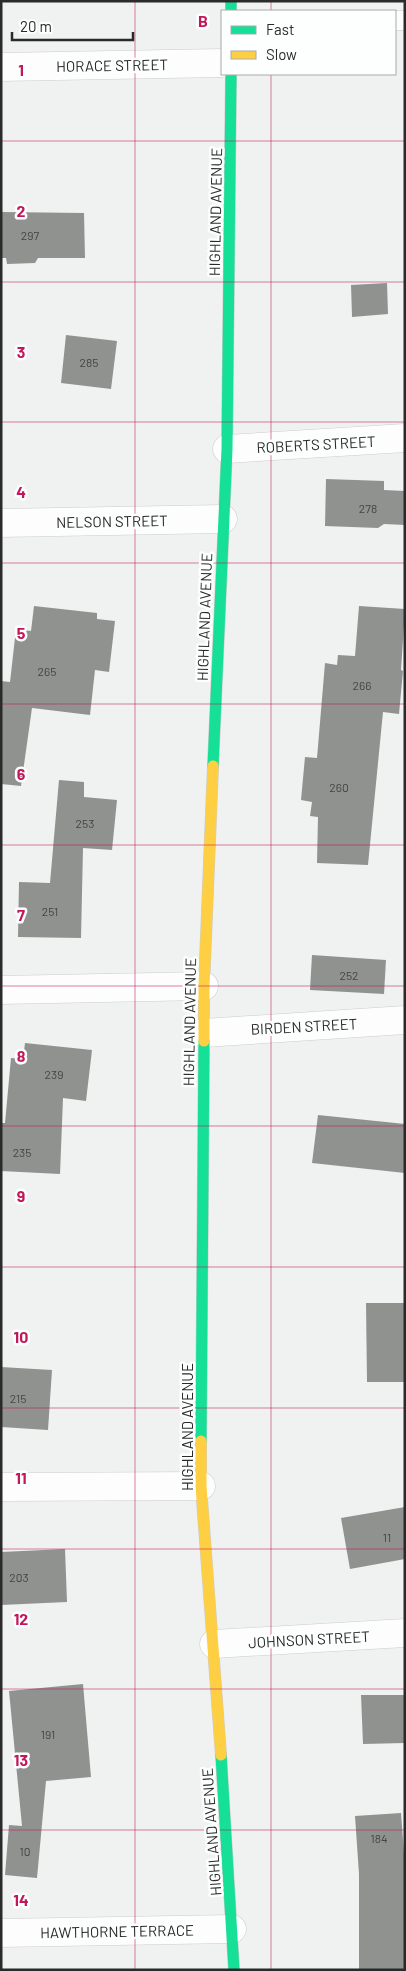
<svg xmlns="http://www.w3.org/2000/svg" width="406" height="1971" font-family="Barlow,sans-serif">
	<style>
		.building { fill: #909290 }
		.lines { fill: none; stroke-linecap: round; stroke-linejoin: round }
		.lane-casing { stroke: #cbcdcc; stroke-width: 20 }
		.street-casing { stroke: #cbcdcc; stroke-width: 29 }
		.fast-casing { stroke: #cbcdcc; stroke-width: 12 }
		.slow-casing { stroke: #cbcdcc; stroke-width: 12 }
		.lane { stroke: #fdfdfd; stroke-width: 19 }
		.street { stroke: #fdfdfd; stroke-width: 28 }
		.fast { stroke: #16e098; stroke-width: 11 }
		.slow { stroke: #ffcf43; stroke-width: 11 }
		.grid { fill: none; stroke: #c2185b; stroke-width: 1; stroke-opacity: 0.55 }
		.labels { text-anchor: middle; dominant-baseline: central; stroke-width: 5; stroke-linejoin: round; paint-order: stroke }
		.number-label { font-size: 12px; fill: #434443 }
		.street-label { font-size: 15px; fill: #292a29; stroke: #fdfffe }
		.grid-label { font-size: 16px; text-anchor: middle; font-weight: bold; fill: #c2185b; stroke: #fdfffe; stroke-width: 5; stroke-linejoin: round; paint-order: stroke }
	</style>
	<rect width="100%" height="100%" fill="#eff2f0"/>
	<g class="building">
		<polygon points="1,212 84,213 85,258 38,258 35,263 7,264 6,258 1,258"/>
		<polygon points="387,283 388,314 352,317 351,285"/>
		<polygon points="66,335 117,341 111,389 61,383"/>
		<polygon points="326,479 384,481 384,490 405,491 405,525 384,524 378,528 325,526"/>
		<polygon points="34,606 97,613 97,619 115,621 109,672 95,670 90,715 32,708 21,786 1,784 1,681 10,682 16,629 31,631"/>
		<polygon points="359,606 405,609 401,670 403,671 399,714 383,712 368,865 317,863 318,817 310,816 312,802 301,800 305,757 317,758 325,663 337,665 338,655 355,656"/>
		<polygon points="59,780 84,782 84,797 117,800 112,850 83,848 81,938 18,937 19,882 50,883"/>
		<polygon points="312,955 386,960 384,994 310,990"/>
		<polygon points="25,1043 92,1050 86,1101 63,1098 60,1174 1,1171 1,1123 5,1123 11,1058 23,1059"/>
		<polygon points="318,1115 405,1124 405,1173 312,1163"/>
		<polygon points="366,1303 405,1303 405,1382 367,1382"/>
		<polygon points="1,1367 52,1370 48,1430 1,1427"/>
		<polygon points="405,1507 405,1559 350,1569 341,1518"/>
		<polygon points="65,1549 67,1602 1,1605 1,1552"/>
		<polygon points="83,1684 91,1777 46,1781 37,1878 5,1875 9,1825 22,1826 9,1691"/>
		<polygon points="361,1695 405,1695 405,1743 363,1744"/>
		<polygon points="401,1813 405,1868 405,1970 359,1970 359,1874 355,1816"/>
	</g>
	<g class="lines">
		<g class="lane-casing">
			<polyline id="lane" points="395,21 405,20"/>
		</g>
		<g class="street-casing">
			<g id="street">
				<polyline points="1,67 222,63"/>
				<polyline points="227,449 405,438"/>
				<polyline points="1,523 223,519"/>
				<polyline points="1,990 204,986"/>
				<polyline points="204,1033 405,1020"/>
				<polyline points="1,1487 201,1486"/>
				<polyline points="214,1644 405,1633"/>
				<polyline points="1,1933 232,1929"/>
			</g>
		</g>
		<g class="fast-casing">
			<g id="fast">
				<polyline points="231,1 231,11"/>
				<polyline points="213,766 227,449 231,74"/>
				<polyline points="201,1441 204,1041"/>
				<polyline points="221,1755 234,1970"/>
			</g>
		</g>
		<g class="slow-casing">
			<g id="slow">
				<polyline points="204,1041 204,986 213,766"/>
				<polyline points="201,1441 201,1486 221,1755"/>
			</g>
		</g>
		<use href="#lane" class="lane"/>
		<use href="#street" class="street"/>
		<use href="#fast" class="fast"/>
		<use href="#slow" class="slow"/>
	</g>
	<path class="grid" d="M135 1V1970M271 1V11M271 74V1970M1 141H405M1 282H405M1 422H405M1 563H405M1 704H405M1 845H405M1 986H405M1 1126H405M1 1267H405M1 1408H405M1 1549H405M1 1689H405M1 1830H405"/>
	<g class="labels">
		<g class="number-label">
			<text x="30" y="235">297</text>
			<text x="89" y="362">285</text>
			<text x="368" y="508">278</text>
			<text x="47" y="671">265</text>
			<text x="362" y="685">266</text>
			<text x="339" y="787">260</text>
			<text x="85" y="823">253</text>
			<text x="50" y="911">251</text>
			<text x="349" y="975">252</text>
			<text x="54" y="1074">239</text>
			<text x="22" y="1152">235</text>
			<text x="18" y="1398">215</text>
			<text x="387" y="1537">11</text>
			<text x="19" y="1577">203</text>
			<text x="48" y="1734">191</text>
			<text x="379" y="1838">184</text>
			<text x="25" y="1851">10</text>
		</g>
		<g class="street-label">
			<text transform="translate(112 65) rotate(-1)">HORACE STREET</text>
			<text transform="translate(215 212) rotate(-89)">HIGHLAND AVENUE</text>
			<text transform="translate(316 444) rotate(-3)">ROBERTS STREET</text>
			<text transform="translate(112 521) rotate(-1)">NELSON STREET</text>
			<text transform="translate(204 617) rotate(-88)">HIGHLAND AVENUE</text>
			<text transform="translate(189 1022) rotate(-89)">HIGHLAND AVENUE</text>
			<text transform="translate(304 1026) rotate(-3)">BIRDEN STREET</text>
			<text transform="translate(187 1427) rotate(-90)">HIGHLAND AVENUE</text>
			<text transform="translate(309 1639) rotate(-3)">JOHNSON STREET</text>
			<text transform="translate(211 1832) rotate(-94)">HIGHLAND AVENUE</text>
			<text transform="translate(117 1931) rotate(-1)">HAWTHORNE TERRACE</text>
		</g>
	</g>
	<g class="grid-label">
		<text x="203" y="27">B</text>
		<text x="21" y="76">1</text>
		<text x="21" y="217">2</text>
		<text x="21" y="358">3</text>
		<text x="21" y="498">4</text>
		<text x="21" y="639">5</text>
		<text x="21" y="780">6</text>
		<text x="21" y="921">7</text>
		<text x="21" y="1062">8</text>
		<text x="21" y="1202">9</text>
		<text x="21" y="1343">10</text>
		<text x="21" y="1484">11</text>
		<text x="21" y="1625">12</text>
		<text x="21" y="1766">13</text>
		<text x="21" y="1906">14</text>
	</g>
	<rect width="406" height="1971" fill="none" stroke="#292a29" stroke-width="5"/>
	<rect x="221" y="10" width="175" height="65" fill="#fdfffe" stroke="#a8aaa9"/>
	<rect x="231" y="26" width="25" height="8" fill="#16e098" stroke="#a8aaa9"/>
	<text x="266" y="35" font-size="15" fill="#292a29">Fast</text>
	<rect x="231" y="51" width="25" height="8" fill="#ffcf43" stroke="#a8aaa9"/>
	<text x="266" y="60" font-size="15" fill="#292a29">Slow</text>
	<path d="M12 32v8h121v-8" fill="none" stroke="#292a29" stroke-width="2.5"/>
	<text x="20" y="32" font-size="15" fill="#292a29" stroke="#fdfffe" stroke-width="4" paint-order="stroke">20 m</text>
</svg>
